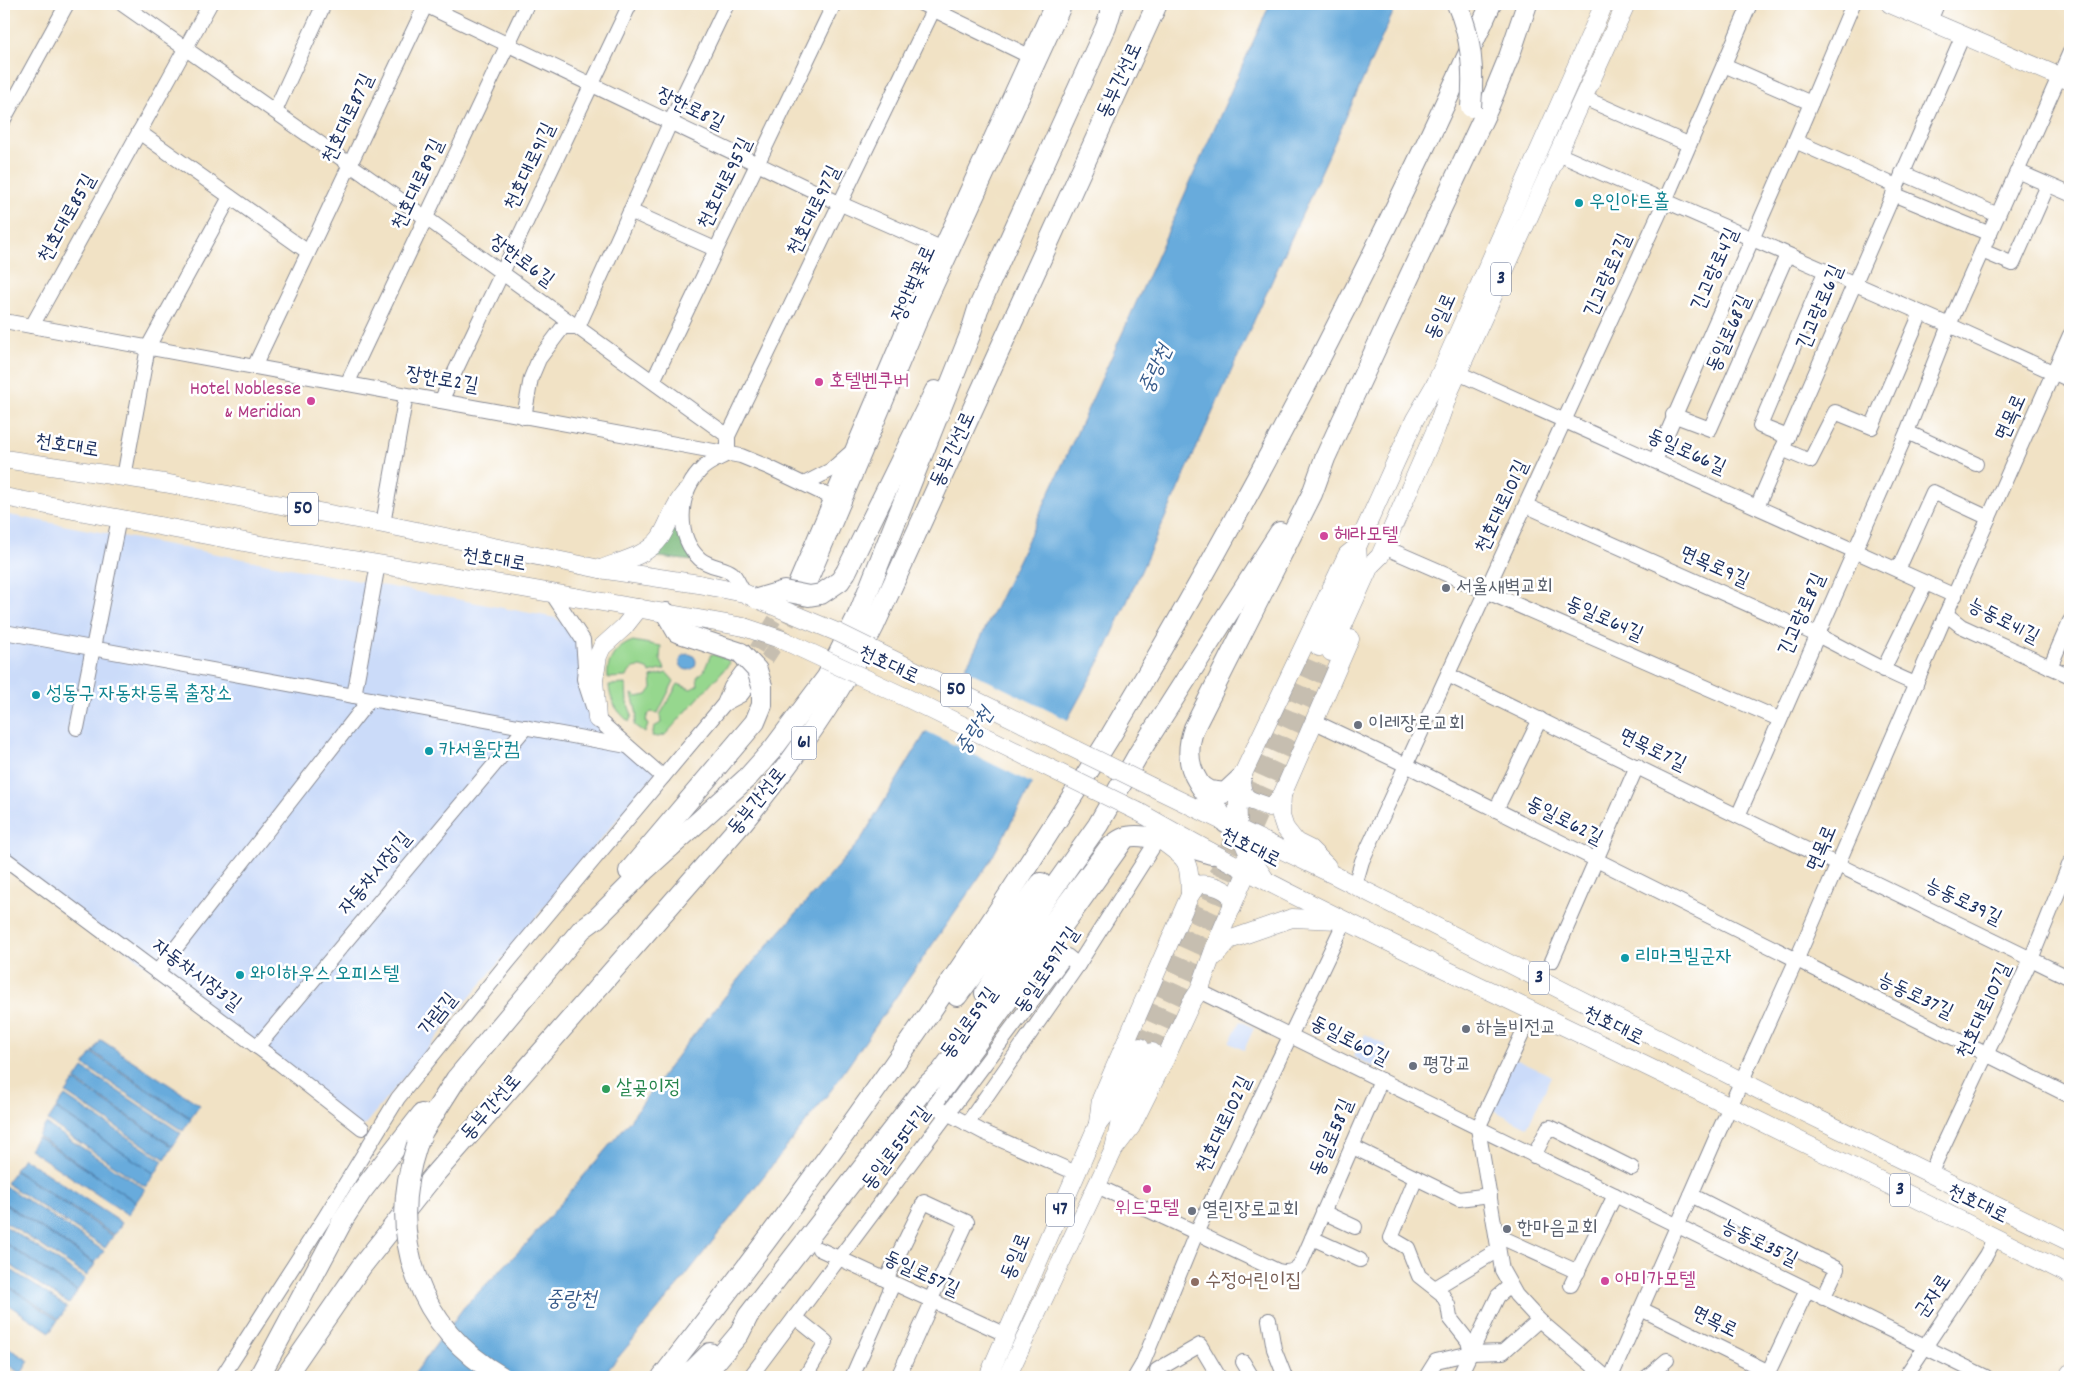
<svg xmlns="http://www.w3.org/2000/svg" width="2074" height="1381" font-family="Dekko,'Poor Story',sans-serif">
	<style>
		.built { fill: #cbdbf9 }
		.green { fill: #96d78e; stroke: #588376 }
		.forest { fill: #78b879; stroke: #4a746c }
		.water { fill: #67abdc; stroke: #416d9d }
		.pier { fill: #f1e2c5 }
		.lines { fill: none; stroke-linecap: round; stroke-linejoin: round }
		.minor-tunnel { stroke: #c6beb0; stroke-width: 14; stroke-dasharray: 14 7; stroke-linecap: butt }
		.major-tunnel { stroke: #c6beb0; stroke-width: 18; stroke-dasharray: 18 9; stroke-linecap: butt }
		.minor-casing { stroke: #868892; stroke-width: 16 }
		.major-casing { stroke: #868892; stroke-width: 19 }
		.highway-casing { stroke: #868892; stroke-width: 22 }
		.minor { stroke: #fff; stroke-width: 14 }
		.major { stroke: #fff; stroke-width: 18 }
		.highway { stroke: #fff; stroke-width: 20 }
		.major-bridge-casing { stroke: #868892; stroke-width: 19; stroke-linecap: butt }
		.highway-bridge-casing { stroke: #868892; stroke-width: 22; stroke-linecap: butt }
		.major-bridge { stroke: #fff; stroke-width: 18 }
		.highway-bridge { stroke: #fff; stroke-width: 20 }
		.culture-dot { fill: #0f9aa8; stroke: #fff; stroke-width: 2 }
		.hotel-dot { fill: #d1479c; stroke: #fff; stroke-width: 2 }
		.worship-dot { fill: #6b7280; stroke: #fff; stroke-width: 2 }
		.leisure-dot { fill: #2e9e5b; stroke: #fff; stroke-width: 2 }
		.education-dot { fill: #8d6e63; stroke: #fff; stroke-width: 2 }
		.labels { text-anchor: middle; dominant-baseline: central; stroke-width: 5; stroke-linejoin: round; paint-order: stroke }
		.shield { fill: #fff; stroke: #5f6d8e; stroke-width: 1 }
		.shield-label { font-size: 19px; font-weight: bold; fill: #1b2f5e }
		.street-label { font-size: 20px; fill: #1b2f5e; stroke: #fff }
		.culture-label { font-size: 20px; fill: #0d838f; stroke: #fff; text-anchor: start }
		.hotel-label { font-size: 20px; fill: #b23c85; stroke: #fff; text-anchor: start }
		.worship-label { font-size: 20px; fill: #5b616d; stroke: #fff; text-anchor: start }
		.leisure-label { font-size: 20px; fill: #27864d; stroke: #fff; text-anchor: start }
		.education-label { font-size: 20px; fill: #785e54; stroke: #fff; text-anchor: start }
		.water-label { font-size: 21px; font-style: italic; fill: #365a8a; stroke: #fff }
	</style>
	<rect width="100%" height="100%" fill="#fff"/>
	<filter id="ink" filterUnits="userSpaceOnUse"><feTurbulence type="fractalNoise" baseFrequency=".02" numOctaves="2"/><feDisplacementMap in="SourceGraphic" scale="10" xChannelSelector="R" yChannelSelector="G"/><feConvolveMatrix kernelMatrix="1 2 1 2 8 2 1 2 1" color-interpolation-filters="sRGB"/></filter>
	<filter id="wash" filterUnits="userSpaceOnUse"><feTurbulence type="fractalNoise" baseFrequency=".0096" numOctaves="4" result="noise"/><feDisplacementMap in="SourceGraphic" scale="20" xChannelSelector="R" yChannelSelector="G"/><feGaussianBlur stdDeviation="1.12" result="paint"/><feColorMatrix in="noise" values="0 0 0 0 0 0 0 0 0 0 0 0 0 0 0 0 0 1.4 0 .05"/><feComposite in="paint" operator="in"/></filter>
	<g filter="url(#wash)">
		<rect width="100%" height="100%" fill="#f1e2c5"/>
		<g class="built">
			<polygon points="4,514 556,618 583,640 597,719 657,771 362,1128 4,858"/>
			<polygon points="1240,1021 1254,1028 1244,1050 1229,1043"/>
			<polygon points="1365,1034 1386,1045 1374,1067 1353,1057"/>
			<polygon points="1513,1058 1552,1076 1527,1127 1489,1108"/>
		</g>
		<g class="green">
			<path d="M633 641 661 646 660 659 665 669 650 673 649 670C640 665 631 666 627 677L608 678C606 660 616 647 633 641Z"/>
			<polygon points="711,654 727,659 730,663 665,735 658,737 652,736 654,727 661,723 660,715 678,684 691,689 698,685 697,677 704,671"/>
			<polygon points="667,673 674,681 658,713 651,712 647,716 646,722 648,725 645,733 634,725 637,715 632,694 637,697 647,695 652,688 651,677"/>
			<path d="M626 684 627 702 632 715 629 722C617 711 610 702 609 685Z"/>
		</g>
		<polygon class="forest" points="676,515 693,561 651,556"/>
		<g class="water">
			<polygon points="1270,4 1397,4 1104,653 989,863 832,1089 679,1284 602,1377 412,1377 464,1307 528,1242 628,1123 683,1048 754,961 860,841 972,656 1026,544 1127,323"/>
			<circle cx="688" cy="662" r="8"/>
			<polygon points="101,1040 200,1105 191,1118 93,1052"/>
			<polygon points="92,1053 191,1119 183,1131 84,1065"/>
			<polygon points="83,1068 181,1133 173,1146 75,1080"/>
			<polygon points="74,1081 173,1147 165,1159 66,1093"/>
			<polygon points="65,1096 163,1161 155,1174 56,1108"/>
			<polygon points="56,1109 155,1174 146,1187 48,1121"/>
			<polygon points="46,1124 145,1189 136,1202 38,1136"/>
			<polygon points="37,1137 136,1202 128,1215 29,1149"/>
			<polygon points="23,1158 122,1223 114,1235 15,1170"/>
			<polygon points="15,1171 113,1236 105,1248 6,1183"/>
			<polygon points="5,1186 104,1251 95,1263 4,1203"/>
			<polygon points="4,1204 95,1264 87,1276 4,1221"/>
			<polygon points="4,1225 85,1279 77,1291 4,1242"/>
			<polygon points="4,1243 77,1292 69,1304 4,1261"/>
			<polygon points="4,1265 67,1307 59,1319 4,1283"/>
			<polygon points="4,1284 58,1320 50,1332 4,1302"/>
			<polygon points="4,1345 29,1361 21,1374 4,1362"/>
		</g>
		<polygon class="pier" points="962,668 1070,721 1035,785 924,730"/>
	</g>
	<g filter="url(#ink)">
		<g class="lines">
			<g class="minor-tunnel">
				<polyline points="745,667 786,601"/>
				<polyline points="755,677 778,642 807,588"/>
			</g>
			<g class="major-tunnel">
				<polyline points="1140,1047 1319,647"/>
				<polyline points="1152,1052 1331,652"/>
			</g>
			<g class="minor-casing">
				<g id="minor">
					<polyline points="122,4 426,218 728,436 728,454"/>
					<polyline points="423,4 841,204 941,248"/>
					<polyline points="922,4 1029,56"/>
					<polyline points="1930,21 1937,4"/>
					<polyline points="1724,65 1811,103"/>
					<polyline points="1584,98 1688,144"/>
					<polyline points="275,111 324,4"/>
					<polyline points="4,119 67,4"/>
					<polyline points="139,132 308,252"/>
					<polyline points="1795,141 1896,186"/>
					<polyline points="1558,154 1949,325 2070,380"/>
					<polyline points="2019,172 2070,194"/>
					<polyline points="1902,173 1998,215"/>
					<polyline points="1893,194 1990,234"/>
					<polyline points="630,211 715,249"/>
					<polyline points="1982,251 2013,264 2048,185"/>
					<polyline points="4,321 741,456 768,467 843,503"/>
					<polyline points="32,326 210,4"/>
					<polyline points="254,367 426,4"/>
					<polyline points="1458,373 1955,596"/>
					<polyline points="653,381 834,4"/>
					<polyline points="347,384 527,4"/>
					<polyline points="441,401 630,4"/>
					<polyline points="1673,415 1710,429 1787,255"/>
					<polyline points="524,417 531,378 539,359 563,327 578,327 670,123 727,4"/>
					<polyline points="1907,432 1976,464"/>
					<polyline points="728,436 936,4"/>
					<polyline points="1788,437 1760,426 1825,272"/>
					<polyline points="1782,449 1810,461 1835,412 1872,427 1921,313"/>
					<path d="M728 454C718 459 706 463 699 472 678 495 676 537 700 559 709 567 725 567 732 573 737 577 740 587 744 593"/>
					<polyline points="1655,461 1795,141 1853,4"/>
					<polyline points="124,477 148,347 230,197"/>
					<polyline points="804,484 831,470 849,454"/>
					<path d="M1527 506 1817 635C1850 651 1882 671 1916 684"/>
					<polyline points="1757,507 1963,35"/>
					<polyline points="383,524 406,395"/>
					<polyline points="1384,547 1779,719"/>
					<polyline points="1898,570 1933,492 1989,518"/>
					<polyline points="796,582 902,333 1052,4"/>
					<polyline points="809,584 920,321 1065,4"/>
					<polyline points="551,592 583,640 585,666 584,679 597,719 663,777"/>
					<polyline points="1946,614 1961,626 2070,676"/>
					<polyline points="4,632 627,746"/>
					<polyline points="2050,667 2070,621"/>
					<polyline points="1883,670 1926,583"/>
					<polyline points="1448,675 2070,978"/>
					<polyline points="354,696 378,564"/>
					<polyline points="724,704 741,695 751,682"/>
					<polyline points="1313,721 1406,765 2070,1096"/>
					<polyline points="77,728 119,518"/>
					<polyline points="1496,810 1540,719"/>
					<polyline points="1738,816 1907,432 1949,325 2070,52"/>
					<polyline points="4,858 279,1063 362,1128"/>
					<polyline points="1355,885 1362,861 1665,201 1750,4"/>
					<polyline points="1552,961 1637,766"/>
					<polyline points="157,972 370,699"/>
					<polyline points="1199,991 1986,1377"/>
					<polyline points="1533,1011 1478,1128 1502,1270 1516,1295 1539,1320 1606,1377"/>
					<polyline points="257,1047 526,727"/>
					<polyline points="967,1124 1078,965 1158,839"/>
					<polyline points="1351,1146 1459,1199 1490,1195"/>
					<polyline points="1534,1156 1548,1128 1550,1127 1632,1168"/>
					<polyline points="1076,1173 983,1132 934,1106 1071,919 1128,839"/>
					<polyline points="1930,1174 2031,959 2070,863"/>
					<polyline points="1416,1178 1391,1238 1408,1248 1419,1276 1442,1294 1448,1305 1450,1318 1468,1341 1471,1353"/>
					<path d="M1097 1186 1278 1271C1288 1274 1297 1271 1302 1261L1381 1080"/>
					<polyline points="1691,1195 1837,1269 1823,1298"/>
					<polyline points="1323,1212 1355,1227"/>
					<polyline points="1496,1235 1578,1272"/>
					<polyline points="1312,1238 1360,1260"/>
					<polyline points="819,1249 1007,1335"/>
					<polyline points="886,1280 924,1202 967,1222 930,1301"/>
					<polyline points="1571,1285 1615,1195"/>
					<polyline points="1435,1288 1498,1250"/>
					<polyline points="1641,1309 1769,1372"/>
					<polyline points="795,1317 826,1342 805,1377"/>
					<polyline points="1269,1320 1274,1349 1285,1377"/>
					<polyline points="1243,1362 1252,1377"/>
					<polyline points="1157,1370 1200,1345 1219,1377"/>
					<polyline points="222,1377 325,1217 398,1098 508,962 724,704 731,687 742,672"/>
					<polyline points="750,1377 1065,957 1067,956 1078,965"/>
					<polyline points="852,1377 893,1284"/>
					<polyline points="898,1377 932,1302"/>
					<polyline points="1135,1377 1142,1365 1197,1231 1345,921"/>
					<polyline points="1426,1377 1436,1361 1471,1353 1503,1352 1539,1320"/>
					<polyline points="1459,1377 1498,1296 1510,1286"/>
					<polyline points="1611,1377 1719,1131 1796,961 1946,614 2070,335"/>
					<polyline points="1647,1377 1667,1360"/>
					<polyline points="1766,1377 1807,1290"/>
					<polyline points="1905,1377 1986,1255 1995,1238"/>
				</g>
			</g>
			<g class="major-casing">
				<g id="major">
					<polyline points="1890,4 2070,81"/>
					<polyline points="4,459 164,483 383,524 600,569 699,584 744,593 757,599"/>
					<polyline points="4,497 266,546 506,585 744,627"/>
					<path d="M601 569C621 561 647 556 660 538 670 523 673 506 685 493"/>
					<polyline points="1319,647 1358,560 1357,547 1415,419 1436,383 1604,4"/>
					<polyline points="1331,652 1370,566 1380,556 1436,429 1450,390 1626,4"/>
					<polyline points="597,719 594,679 598,656 602,647 624,627 639,608"/>
					<path d="M1241 779C1242 802 1249 799 1269 807L1273 806 1282 795 1350 639"/>
					<polyline points="1152,787 1336,876 1767,1094 2070,1242"/>
					<polyline points="1282,795 1281,816 1285,828 1296,842 1310,849 1327,866"/>
					<path d="M1139 812C1275 890 1418 956 1559 1024 1730 1106 1900 1190 2070 1275"/>
					<path d="M1163 842C1190 861 1189 862 1190 895"/>
					<path d="M1265 879C1238 840 1233 825 1241 778L1347 555 1357 547"/>
					<polyline points="1215,956 1229,940 1292,918 1338,920"/>
					<path d="M1098 1123 1101 1099 1190 895 1197 885C1206 882 1224 888 1230 895 1233 898 1232 903 1232 908"/>
					<polyline points="1114,1149 1131,1127 1165,1059 1191,1003 1199,991 1216,944 1247,871 1244,861"/>
					<polyline points="988,1377 1098,1124 1114,1104 1140,1047"/>
					<polyline points="1007,1377 1114,1149 1120,1121 1152,1052"/>
					<polyline points="2068,1377 2070,1373"/>
				</g>
			</g>
			<g class="highway-casing">
				<g id="highway">
					<polyline points="846,572 935,391"/>
					<polyline points="666,613 677,632 741,653"/>
					<polyline points="1201,786 1209,791 1225,793 1241,778"/>
					<path d="M1226 823C1206 788 1178 773 1194 728L1312 494 1325 458 1349 406 1488 108 1509 57 1527 4"/>
					<polyline points="629,871 755,722 762,705 762,686"/>
					<polyline points="985,993 1040,907 1098,825 1139,753 1280,532"/>
					<polyline points="957,996 1041,883"/>
					<polyline points="417,1145 423,1131 456,1079 582,929 597,918 646,869 748,777 773,749 827,677 860,611 970,335 978,309 1106,27 1113,4"/>
					<polyline points="259,1377 344,1218 361,1192 422,1114"/>
					<path d="M285 1377 361 1267 434 1175 743 822C793 761 839 697 874 626L1157 4"/>
					<path d="M662 1377C795 1207 921 1032 1037 851 1062 812 1087 774 1111 735 1252 499 1378 254 1491 4"/>
					<polyline points="681,1377 694,1369 710,1353"/>
					<path d="M703 1377 739 1334 748 1316 926 1086 941 1072 1108 849C1113 845 1118 840 1124 838 1142 830 1191 848 1211 854"/>
				</g>
			</g>
			<use href="#minor" class="minor"/>
			<use href="#major" class="major"/>
			<use href="#highway" class="highway"/>
			<g class="major-bridge-casing">
				<g id="major-bridge">
					<polyline points="757,599 839,633 1152,787"/>
					<polyline points="744,627 783,640 905,697 1139,812"/>
				</g>
			</g>
			<g class="highway-bridge-casing">
				<g id="highway-bridge">
					<path d="M1457 4C1472 38 1474 71 1471 107"/>
					<polyline points="757,599 784,591 809,596 821,594 840,581 846,572"/>
					<polyline points="741,653 757,670 762,686"/>
					<path d="M417 1145C386 1237 418 1328 502 1377"/>
				</g>
			</g>
			<use href="#major-bridge" class="major-bridge"/>
			<use href="#highway-bridge" class="highway-bridge"/>
		</g>
	</g>
	<g class="culture-dot">
		<circle cx="1579" cy="203" r="5"/>
		<circle cx="36" cy="695" r="5"/>
		<circle cx="429" cy="751" r="5"/>
		<circle cx="1625" cy="958" r="5"/>
		<circle cx="240" cy="975" r="5"/>
	</g>
	<g class="hotel-dot">
		<circle cx="819" cy="382" r="5"/>
		<circle cx="311" cy="401" r="5"/>
		<circle cx="1324" cy="536" r="5"/>
		<circle cx="1147" cy="1189" r="5"/>
		<circle cx="1605" cy="1281" r="5"/>
	</g>
	<g class="worship-dot">
		<circle cx="1446" cy="588" r="5"/>
		<circle cx="1358" cy="725" r="5"/>
		<circle cx="1466" cy="1029" r="5"/>
		<circle cx="1413" cy="1066" r="5"/>
		<circle cx="1192" cy="1211" r="5"/>
		<circle cx="1507" cy="1229" r="5"/>
	</g>
	<circle class="leisure-dot" cx="606" cy="1089" r="5"/>
	<circle class="education-dot" cx="1195" cy="1282" r="5"/>
	<g class="labels">
		<g class="shield">
			<rect x="1491" y="262.5" width="20" height="33" rx="4"/>
			<rect x="288" y="492.5" width="30" height="33" rx="4"/>
			<rect x="941" y="673.5" width="30" height="33" rx="4"/>
			<rect x="791.5" y="726.5" width="25" height="33" rx="4"/>
			<rect x="1529" y="961.5" width="20" height="33" rx="4"/>
			<rect x="1890" y="1173.5" width="20" height="33" rx="4"/>
			<rect x="1046" y="1193.5" width="28" height="33" rx="4"/>
		</g>
		<g class="shield-label">
			<text x="1501" y="279">3</text>
			<text x="303" y="509">50</text>
			<text x="956" y="690">50</text>
			<text x="804" y="743">61</text>
			<text x="1539" y="978">3</text>
			<text x="1900" y="1190">3</text>
			<text x="1060" y="1210">47</text>
		</g>
		<g class="street-label">
			<text transform="translate(1121 81) rotate(-65)">동부간선로</text>
			<text transform="translate(690 110) rotate(26)">장한로8길</text>
			<text transform="translate(349 119) rotate(-65)">천호대로87길</text>
			<text transform="translate(531 167) rotate(-65)">천호대로91길</text>
			<text transform="translate(726 184) rotate(-64)">천호대로95길</text>
			<text transform="translate(419 185) rotate(-65)">천호대로89길</text>
			<text transform="translate(815 211) rotate(-64)">천호대로97길</text>
			<text transform="translate(68 219) rotate(-61)">천호대로85길</text>
			<text transform="translate(521 262) rotate(36)">장한로6길</text>
			<text transform="translate(1716 270) rotate(-66)">긴고랑로4길</text>
			<text transform="translate(1609 276) rotate(-66)">긴고랑로2길</text>
			<text transform="translate(915 284) rotate(-66)">장안벚꽃로</text>
			<text transform="translate(1821 308) rotate(-67)">긴고랑로6길</text>
			<text transform="translate(1442 317) rotate(-66)">동일로</text>
			<text transform="translate(1730 334) rotate(-66)">동일로68길</text>
			<text transform="translate(442 381) rotate(10)">장한로2길</text>
			<text transform="translate(2012 418) rotate(-66)">면목로</text>
			<text transform="translate(67 447) rotate(9)">천호대로</text>
			<text transform="translate(954 450) rotate(-65)">동부간선로</text>
			<text transform="translate(1686 453) rotate(24)">동일로66길</text>
			<text transform="translate(1503 507) rotate(-65)">천호대로101길</text>
			<text transform="translate(494 561) rotate(9)">천호대로</text>
			<text transform="translate(1714 568) rotate(24)">면목로9길</text>
			<text transform="translate(1803 615) rotate(-66)">긴고랑로8길</text>
			<text transform="translate(1604 620) rotate(24)">동일로64길</text>
			<text transform="translate(2003 622) rotate(27)">능동로41길</text>
			<text transform="translate(888 666) rotate(25)">천호대로</text>
			<text transform="translate(1652 751) rotate(26)">면목로7길</text>
			<text transform="translate(758 802) rotate(-51)">동부간선로</text>
			<text transform="translate(1564 822) rotate(27)">동일로62길</text>
			<text transform="translate(1250 849) rotate(27)">천호대로</text>
			<text transform="translate(1823 849) rotate(-67)">면목로</text>
			<text transform="translate(376 874) rotate(-50)">자동차시장1길</text>
			<text transform="translate(1963 903) rotate(26)">능동로39길</text>
			<text transform="translate(1048 971) rotate(-56)">동일로59가길</text>
			<text transform="translate(196 976) rotate(37)">자동차시장3길</text>
			<text transform="translate(1915 997) rotate(26)">능동로37길</text>
			<text transform="translate(1985 1011) rotate(-65)">천호대로107길</text>
			<text transform="translate(439 1015) rotate(-51)">가람길</text>
			<text transform="translate(970 1024) rotate(-54)">동일로59길</text>
			<text transform="translate(1613 1027) rotate(26)">천호대로</text>
			<text transform="translate(1349 1042) rotate(27)">동일로60길</text>
			<text transform="translate(492 1108) rotate(-49)">동부간선로</text>
			<text transform="translate(1225 1125) rotate(-65)">천호대로102길</text>
			<text transform="translate(1333 1138) rotate(-67)">동일로58길</text>
			<text transform="translate(897 1149) rotate(-53)">동일로55다길</text>
			<text transform="translate(1977 1205) rotate(26)">천호대로</text>
			<text transform="translate(1759 1244) rotate(26)">능동로35길</text>
			<text transform="translate(1017 1257) rotate(-68)">동일로</text>
			<text transform="translate(921 1275) rotate(25)">동일로57길</text>
			<text transform="translate(1934 1297) rotate(-56)">군자로</text>
			<text transform="translate(1714 1323) rotate(26)">면목로</text>
		</g>
		<g class="culture-label">
			<text x="1589" y="203">우인아트홀</text>
			<text x="46" y="695">성동구 자동차등록 출장소</text>
			<text x="439" y="751">카서울닷컴</text>
			<text x="1635" y="958">리마크빌군자</text>
			<text x="250" y="975">와이하우스 오피스텔</text>
		</g>
		<g class="hotel-label">
			<text x="829" y="382">호텔벤쿠버</text>
			<text x="301" y="390" text-anchor="end">Hotel Noblesse<tspan x="301" dy="23">&amp; Meridian</tspan></text>
			<text x="1334" y="536">헤라모텔</text>
			<text x="1147" y="1209" text-anchor="middle">위드모텔</text>
			<text x="1615" y="1281">아미가모텔</text>
		</g>
		<g class="worship-label">
			<text x="1456" y="588">서울새벽교회</text>
			<text x="1368" y="725">이레장로교회</text>
			<text x="1476" y="1029">하늘비전교</text>
			<text x="1423" y="1066">평강교</text>
			<text x="1202" y="1211">열린장로교회</text>
			<text x="1517" y="1229">한마음교회</text>
		</g>
		<g class="leisure-label">
			<text x="616" y="1089">살곶이정</text>
		</g>
		<g class="education-label">
			<text x="1205" y="1282">수정어린이집</text>
		</g>
		<g class="water-label">
			<text transform="translate(1157 370) rotate(-65)">중랑천</text>
			<text transform="translate(976 732) rotate(-57)">중랑천</text>
			<text x="571" y="1301">중랑천</text>
		</g>
	</g>
	<rect width="2074" height="1381" fill="none" stroke="#fff" stroke-width="20"/>
</svg>
